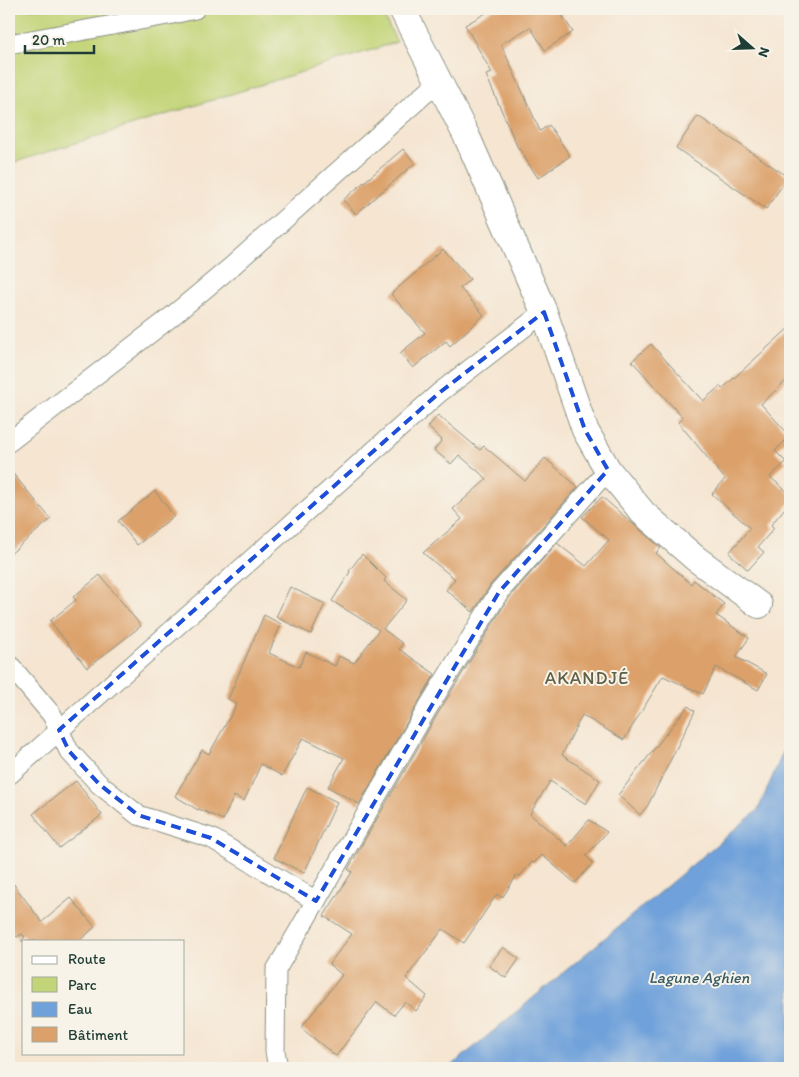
<svg xmlns="http://www.w3.org/2000/svg" width="799" height="1077" font-family="Itim,sans-serif">
	<style>
		.green { fill: #c2d477; stroke: #708856 }
		.water { fill: #6fa1da; stroke: #476f87 }
		.building { fill: #dca16b }
		.lines { fill: none; stroke-linecap: round; stroke-linejoin: round }
		.street-casing { stroke: #8a9182; stroke-width: 21 }
		.secondary-casing { stroke: #8a9182; stroke-width: 28 }
		.street { stroke: #fff; stroke-width: 19 }
		.secondary { stroke: #fff; stroke-width: 26 }
		.marked { fill: none; stroke: #1d4ed8; stroke-width: 4; stroke-dasharray: 10 6; stroke-linejoin: round }
		.labels { text-anchor: middle; dominant-baseline: central; stroke-width: 4; stroke-linejoin: round; paint-order: stroke }
		.water-label { font-size: 16px; font-style: italic; fill: #375b66; stroke: #f7f3e8 }
		.quarter-label { font-size: 18px; letter-spacing: 1px; fill: #616047; stroke: #f7f3e8 }
	</style>
	<rect width="100%" height="100%" fill="#f7f3e8"/>
	<filter id="ink" filterUnits="userSpaceOnUse"><feTurbulence type="fractalNoise" baseFrequency=".02" numOctaves="2"/><feDisplacementMap in="SourceGraphic" scale="10" xChannelSelector="R" yChannelSelector="G"/><feConvolveMatrix kernelMatrix="1 2 1 2 8 2 1 2 1" color-interpolation-filters="sRGB"/></filter>
	<filter id="wash" filterUnits="userSpaceOnUse"><feTurbulence type="fractalNoise" baseFrequency=".0096" numOctaves="4" result="noise"/><feDisplacementMap in="SourceGraphic" scale="20" xChannelSelector="R" yChannelSelector="G"/><feGaussianBlur stdDeviation="1.12" result="paint"/><feColorMatrix in="noise" values="0 0 0 0 0 0 0 0 0 0 0 0 0 0 0 0 0 1.4 0 .05"/><feComposite in="paint" operator="in"/></filter>
	<g filter="url(#wash)">
		<rect width="100%" height="100%" fill="#f5e5d1"/>
		<polygon class="green" points="9,9 380,9 397,42 9,164"/>
		<polygon class="water" points="790,736 790,1068 449,1068 758,810"/>
		<g id="blocks">
			<g class="building">
				<polygon points="493,9 563,9 559,11 573,32 545,50 530,27 501,44 540,131 549,125 570,156 538,178 517,146 486,75 492,73 465,25"/>
				<polygon points="698,116 788,177 766,209 676,148"/>
				<polygon points="403,149 415,163 356,214 343,200"/>
				<polygon points="443,249 470,279 460,288 484,315 450,346 446,341 413,368 400,353 425,333 391,294"/>
				<polygon points="790,327 790,377 761,404 790,436 775,451 786,462 770,477 790,494 790,502 771,525 774,528 758,547 764,552 748,570 729,553 750,528 712,494 725,479 678,422 683,418 632,361 651,344 703,401 720,386 722,389"/>
				<polygon points="438,415 480,450 484,446 525,481 545,458 578,487 491,584 473,612 446,590 455,579 423,553 462,519 453,509 487,479 459,455 451,464 434,450 442,440 428,427"/>
				<polygon points="9,469 51,519 9,555"/>
				<polygon points="155,491 174,516 137,545 118,521"/>
				<polygon points="602,497 661,548 656,553 691,584 694,580 724,604 716,615 749,638 736,657 767,674 758,690 716,667 703,694 663,676 624,740 582,715 562,755 600,780 586,804 550,781 530,814 567,846 589,820 607,832 586,856 593,863 575,883 542,855 534,863 532,862 520,876 517,875 502,898 497,894 464,943 443,929 406,978 427,996 416,1011 405,1002 394,1015 377,1002 336,1056 301,1028 342,975 329,964 352,934 324,916 352,872 348,869 437,715 508,599 557,543 586,566 609,540 582,517"/>
				<polygon points="362,554 386,578 384,581 407,600 383,629 403,644 399,649 435,674 359,804 328,787 344,758 303,738 282,776 261,764 244,801 234,796 223,820 199,809 198,810 175,796 202,750 209,754 237,704 228,699 264,615 281,624 269,653 299,667 306,652 335,666 339,656 354,663 379,630 332,601 350,572 349,571"/>
				<polygon points="100,575 141,626 87,668 50,621 76,600 73,597"/>
				<polygon points="290,587 325,604 311,634 276,617"/>
				<polygon points="688,706 695,711 648,805 640,815 618,795"/>
				<polygon points="76,781 102,815 59,848 33,814"/>
				<polygon points="307,787 337,802 304,873 274,858"/>
				<polygon points="9,878 42,922 71,898 95,927 79,941 21,941 25,937 22,934 17,937 9,927"/>
				<polygon points="503,947 519,959 506,978 489,966"/>
			</g>
		</g>
	</g>
	<g filter="url(#ink)">
		<use href="#blocks" fill-opacity="0" stroke="#8a9182" stroke-width="1"/>
		<g class="lines">
			<g class="street-casing">
				<g id="street">
					<polyline points="9,44 168,15 195,9"/>
					<polyline points="9,442 171,317 231,267 439,81"/>
					<polyline points="9,664 52,715 69,751 99,784 138,815 211,838 316,901"/>
					<polyline points="9,775 439,393 544,312"/>
					<polyline points="278,1068 275,1051 276,970 427,709 499,592 608,470"/>
				</g>
			</g>
			<g class="secondary-casing">
				<polyline id="secondary" points="402,9 467,137 544,312 585,430 608,470 643,513 695,558 759,605"/>
			</g>
			<use href="#street" class="street"/>
			<use href="#secondary" class="secondary"/>
		</g>
	</g>
	<path class="marked" d="M544 312 585 430 608 470 499 592 316 901 211 838 138 815 99 784 69 751 59 730 439 393Z"/>
	<g class="labels">
		<g class="water-label">
			<text x="699" y="977">Lagune Aghien</text>
		</g>
		<g class="quarter-label">
			<text x="587" y="678">AKANDJÉ</text>
		</g>
	</g>
	<rect width="799" height="1077" fill="none" stroke="#f7f3e8" stroke-width="30"/>
	<rect x="22" y="940" width="162" height="115" fill="#f7f3e8" stroke="#a1aaa0"/>
	<rect x="32" y="956" width="25" height="8" fill="#ffffff" stroke="#a1aaa0"/>
	<text x="68" y="964" font-size="15" fill="#1f3d34">Route</text>
	<rect x="32" y="977" width="25" height="15" fill="#c2d477" stroke="#a1aaa0"/>
	<text x="68" y="990" font-size="15" fill="#1f3d34">Parc</text>
	<rect x="32" y="1002" width="25" height="15" fill="#6fa1da" stroke="#a1aaa0"/>
	<text x="68" y="1014" font-size="15" fill="#1f3d34">Eau</text>
	<rect x="32" y="1027" width="25" height="15" fill="#dca16b" stroke="#a1aaa0"/>
	<text x="68" y="1040" font-size="15" fill="#1f3d34">Bâtiment</text>
	<g transform="translate(752 48) rotate(110)" stroke="#f7f3e8" stroke-width="4" paint-order="stroke">
	<path d="M0-4L9 19L0 12L-9 19Z" fill="#1f3d34"/>
	<text y="-8" font-size="14" font-weight="bold" text-anchor="middle" fill="#1f3d34">N</text>
	</g>
	<path d="M25 45v8h69v-8" fill="none" stroke="#1f3d34" stroke-width="2.5"/>
	<text x="32" y="45" font-size="15" fill="#1f3d34" stroke="#f7f3e8" stroke-width="4" paint-order="stroke">20 m</text>
</svg>
